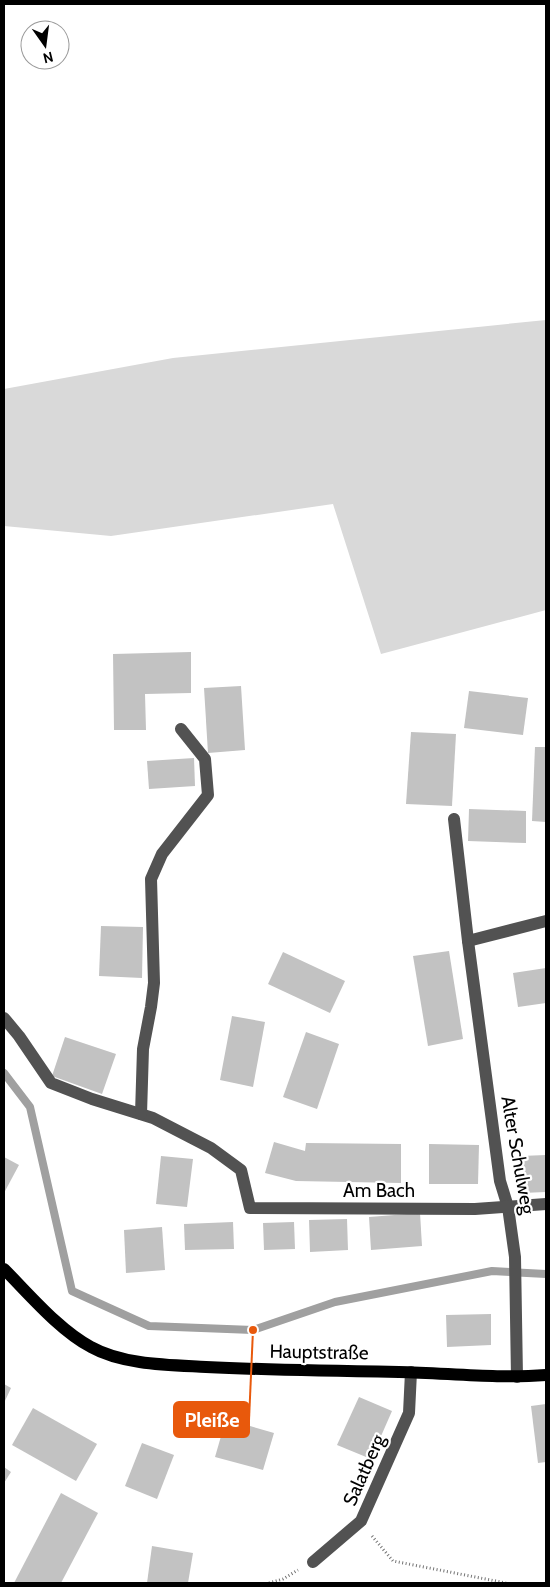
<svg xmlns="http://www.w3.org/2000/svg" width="550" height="1587" font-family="Cabin,sans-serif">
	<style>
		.green { fill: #d9d9d9 }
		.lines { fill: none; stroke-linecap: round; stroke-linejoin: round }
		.stream { stroke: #a0a0a0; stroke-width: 8 }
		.building { fill: #c2c2c2 }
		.path { stroke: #747474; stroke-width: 3; stroke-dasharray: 1 2.5; stroke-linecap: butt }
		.minor { stroke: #525252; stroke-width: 12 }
		.major { stroke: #000; stroke-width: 12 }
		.labels { text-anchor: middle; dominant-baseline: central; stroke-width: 4.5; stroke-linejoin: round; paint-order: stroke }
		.street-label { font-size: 19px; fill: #000; stroke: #fff }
		.leader { fill: none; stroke: #e8590c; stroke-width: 2 }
		.callout-dot { fill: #e8590c; stroke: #fff; stroke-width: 2 }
		.callout { fill: #e8590c; stroke: #e8590c; stroke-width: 2 }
		.callout-label { font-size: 20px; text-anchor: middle; font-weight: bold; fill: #fff }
	</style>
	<rect width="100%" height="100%" fill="#fff"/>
	<polygon class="green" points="546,320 546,610 381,654 333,504 111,536 4,526 4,389 173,358"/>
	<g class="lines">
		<polyline class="stream" points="4,1073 30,1107 72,1291 149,1326 253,1330 335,1302 492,1271 546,1274"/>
	</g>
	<g class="building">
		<polygon points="191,652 191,693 145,694 146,730 114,730 113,654"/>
		<polygon points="241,686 245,750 208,753 204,688"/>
		<polygon points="469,691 528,698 523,735 464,728"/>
		<polygon points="411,732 456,734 452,806 406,804"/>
		<polygon points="535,747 546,747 546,822 532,821"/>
		<polygon points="194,758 195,786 149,789 147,761"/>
		<polygon points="469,809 526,811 526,843 468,841"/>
		<polygon points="101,926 143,927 142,978 99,976"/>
		<polygon points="449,951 463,1039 428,1046 413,956"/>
		<polygon points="283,952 345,981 330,1013 268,984"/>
		<polygon points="546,968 546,1003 518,1007 513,973"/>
		<polygon points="232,1016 265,1022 253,1087 220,1080"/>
		<polygon points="306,1032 339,1044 317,1109 283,1097"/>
		<polygon points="65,1037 116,1054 102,1094 52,1076"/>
		<polygon points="274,1142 305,1151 306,1143 401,1144 401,1183 296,1181 265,1173"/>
		<polygon points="429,1144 479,1145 478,1184 429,1184"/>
		<polygon points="546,1155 546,1192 522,1193 521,1156"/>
		<polygon points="161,1156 193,1159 187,1207 156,1204"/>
		<polygon points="4,1157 19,1165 4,1193"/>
		<polygon points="420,1213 422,1246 371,1250 369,1217"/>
		<polygon points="347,1219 348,1250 310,1252 309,1220"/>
		<polygon points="233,1222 234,1249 185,1250 184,1224"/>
		<polygon points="294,1222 295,1249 264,1250 263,1223"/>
		<polygon points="162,1227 165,1270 126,1273 124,1230"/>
		<polygon points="491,1314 491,1345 447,1347 446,1315"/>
		<polygon points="4,1384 11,1388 4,1403"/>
		<polygon points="359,1397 392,1411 371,1459 337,1445"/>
		<polygon points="546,1404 546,1462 538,1463 531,1406"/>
		<polygon points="33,1408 97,1444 76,1481 12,1445"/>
		<polygon points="226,1419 274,1433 263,1470 215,1457"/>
		<polygon points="142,1443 174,1455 157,1499 125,1486"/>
		<polygon points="4,1467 11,1472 4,1483"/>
		<polygon points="61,1493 98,1513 61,1583 14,1583"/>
		<polygon points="152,1546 193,1553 188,1583 147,1583"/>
	</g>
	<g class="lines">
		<g class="path">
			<polyline points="372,1536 393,1561 506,1583"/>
			<polyline points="269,1583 283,1579 298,1570"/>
		</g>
		<g class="minor">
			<polyline points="454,819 468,941 500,1181 508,1207 515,1257 517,1377"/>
			<polyline points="468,941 546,921"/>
			<polyline points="4,1018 19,1036 51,1083 92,1099 153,1118 211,1148 241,1170 250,1208 475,1209 546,1204"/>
			<polyline points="141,1114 143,1049 151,1007 154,983 151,879 162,854 208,795 205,759 181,729"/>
			<polyline points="313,1562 361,1521 409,1413 411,1372"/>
		</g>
		<path class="major" d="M4 1269C29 1294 59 1330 91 1347 123 1365 170 1365 206 1367 270 1370 334 1371 399 1372 448 1373 497 1379 546 1375"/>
	</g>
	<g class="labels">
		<g class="street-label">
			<text transform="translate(518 1155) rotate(80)">Alter Schulweg</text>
			<text x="379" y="1190">Am Bach</text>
			<text transform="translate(319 1352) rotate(1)">Hauptstraße</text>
			<text transform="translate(364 1470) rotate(-66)">Salatberg</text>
		</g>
	</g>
	<path class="leader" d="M253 1330L249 1420"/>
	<circle class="callout-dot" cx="253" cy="1330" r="5"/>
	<rect class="callout" x="174" y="1402" width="75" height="35" rx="5"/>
	<g class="callout-label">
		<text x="212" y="1427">Pleiße</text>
	</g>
	<rect width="550" height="1587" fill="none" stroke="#000000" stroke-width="10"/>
	<g transform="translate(45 45) rotate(166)"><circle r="24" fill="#ffffff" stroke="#999999"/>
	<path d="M0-4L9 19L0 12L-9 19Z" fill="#000000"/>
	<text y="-8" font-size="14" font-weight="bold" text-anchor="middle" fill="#000000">N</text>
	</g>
</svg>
